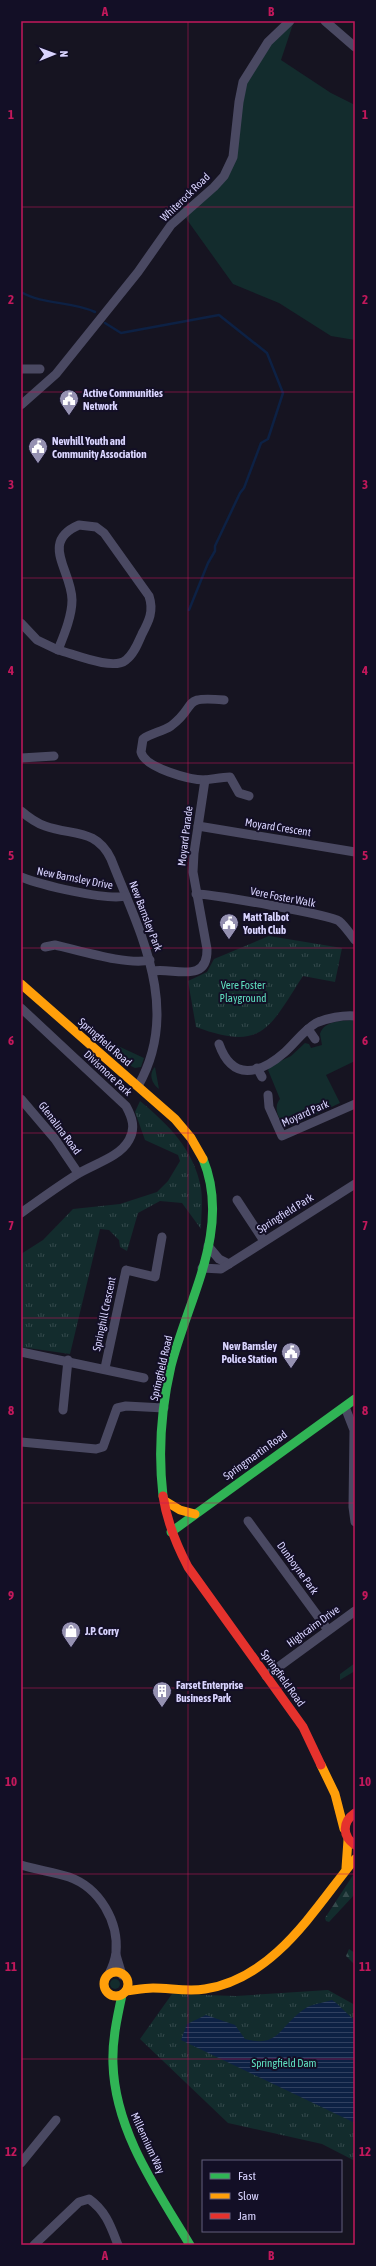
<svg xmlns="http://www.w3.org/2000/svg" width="376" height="2266" font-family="'Asap Condensed',sans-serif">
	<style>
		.grass { fill: #132c2d }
		.forest { fill: url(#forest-firs) }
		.park { fill: url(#park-tufts) }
		.water { fill: url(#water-rules) }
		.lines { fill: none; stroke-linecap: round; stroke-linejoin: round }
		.stream { stroke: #0d2144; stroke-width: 2.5 }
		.street { stroke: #4a4962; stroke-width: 9 }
		.fast { stroke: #30b455; stroke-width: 9 }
		.slow { stroke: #ff9f0a; stroke-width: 9 }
		.jam { stroke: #e5322d; stroke-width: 9 }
		.grid { fill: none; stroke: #c2185b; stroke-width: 1; stroke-opacity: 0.55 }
		.labels { text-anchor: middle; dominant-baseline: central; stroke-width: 4; stroke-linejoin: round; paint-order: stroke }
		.street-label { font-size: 11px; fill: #d9d4ff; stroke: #130f26 }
		.poi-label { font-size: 11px; font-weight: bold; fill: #d9d4ff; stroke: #130f26; text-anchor: start }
		.park-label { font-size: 11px; fill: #5fe0c0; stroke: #130f26 }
		.neatline { fill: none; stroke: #c2185b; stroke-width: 1.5 }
		.grid-label { font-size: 13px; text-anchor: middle; font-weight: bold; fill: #c2185b }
	</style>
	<defs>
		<pattern id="forest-firs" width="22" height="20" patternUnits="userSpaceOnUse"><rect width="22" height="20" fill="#132c2d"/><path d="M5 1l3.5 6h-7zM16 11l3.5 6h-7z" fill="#354a4c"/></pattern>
		<pattern id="park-tufts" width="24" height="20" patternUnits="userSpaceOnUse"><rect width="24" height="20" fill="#132c2d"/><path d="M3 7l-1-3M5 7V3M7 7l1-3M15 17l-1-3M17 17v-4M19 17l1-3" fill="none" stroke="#354a4c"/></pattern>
		<pattern id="water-rules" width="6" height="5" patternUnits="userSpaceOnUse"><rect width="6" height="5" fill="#0d2144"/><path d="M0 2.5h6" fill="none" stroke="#304060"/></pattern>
	</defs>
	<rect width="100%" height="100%" fill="#161421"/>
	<g class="grass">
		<polygon points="294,21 281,60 331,93 355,105 355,340 331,336 279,303 233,284 180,210 224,176 236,138 243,82 276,34"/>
		<path d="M355 1020V1061L326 1075 340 1103 291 1126H286C278 1119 273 1107 280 1099L268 1070 270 1066 291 1056 305 1043 309 1044 311 1048 322 1045 320 1034C324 1020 343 1021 355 1020Z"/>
		<polygon points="103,1039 144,1058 141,1067 135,1068 131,1066"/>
		<path d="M155 1067 159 1089C152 1084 148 1074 155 1067Z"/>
		<polygon points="355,1663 355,1671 340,1680 340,1674"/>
		<circle cx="115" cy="1984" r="5"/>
	</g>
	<g class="forest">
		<polygon points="355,1872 355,1894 329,1922 326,1921 325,1918"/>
		<polygon points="349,1949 355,1953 355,1965 346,1956"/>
	</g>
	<g class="park">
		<path d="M269 936 342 948 335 982 303 976C269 1028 263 1052 196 1027L188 981 207 972 214 959Z"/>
		<path d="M140 1101C169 1125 194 1150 201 1188 203 1201 201 1216 201 1229L182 1203 160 1201 138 1213 127 1251 120 1247 119 1240 109 1230 100 1229 70 1354 21 1347V1254L43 1240 73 1209 120 1204 157 1192 168 1181 180 1161 178 1155 145 1140 135 1112Z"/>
		<polygon points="328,1990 355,2005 355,2161 322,2144 228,2123 140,2039 172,1994 236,1996"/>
	</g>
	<path class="water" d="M332 2000C341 2006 346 2014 355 2020V2123L181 2040 187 2024 206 2015 235 2025 245 2039C279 2048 279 2027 303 2010 310 2004 323 2003 332 2000Z"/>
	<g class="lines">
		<g class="stream">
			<path d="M21 292C43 305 72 301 95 312"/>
			<polyline points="105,323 121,333 219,315 267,353 283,393 268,439 261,443 244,488 240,493 215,546 215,551 208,563 189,610"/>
		</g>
		<g class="street">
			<polyline points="325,21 355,47"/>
			<polyline points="21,369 40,369"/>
			<polyline points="21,405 56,374 138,272 171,225 214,187 224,176 233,157 239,102 243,82 268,42 290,21"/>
			<path d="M79 525 96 527 104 533 149 596C154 611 149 621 142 634 138 643 134 654 126 660 113 671 74 654 58 650 64 635 72 616 72 600 72 571 39 542 79 525Z"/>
			<polyline points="21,623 37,640 58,650"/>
			<path d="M224 700C179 696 199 705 171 726 162 732 151 733 143 739L141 752C145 768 190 780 205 780 214 779 222 777 230 777L239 793 249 796"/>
			<polyline points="21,758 54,756"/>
			<path d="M21 811C28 817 36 823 45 826 73 836 96 828 111 859 140 933 182 1009 138 1086"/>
			<polyline points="198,826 355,852"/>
			<path d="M21 877C41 885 107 901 126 896"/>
			<path d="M196 894C212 894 331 915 339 921 345 926 350 934 355 940"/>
			<path d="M45 947 55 945C78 950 129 966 150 960"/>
			<path d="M153 971C172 967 208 985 207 949L193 872 194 853 205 780"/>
			<path d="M21 1008 126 1106C132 1117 136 1128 129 1140 119 1158 93 1164 76 1175 57 1187 39 1200 21 1213"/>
			<polyline points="308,1029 315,1039"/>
			<path d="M219 1044C232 1081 259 1075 285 1052 296 1042 303 1031 316 1023 327 1018 343 1015 355 1016"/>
			<polyline points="257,1068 262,1077"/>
			<polyline points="268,1095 269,1107 282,1136 355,1104"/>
			<polyline points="21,1099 55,1139 78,1173"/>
			<polyline points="237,1200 264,1241"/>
			<polyline points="208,1246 219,1259 229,1264"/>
			<polyline points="202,1268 221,1269 355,1184"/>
			<polyline points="21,1352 144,1378"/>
			<polyline points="105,1368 126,1270 155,1277 162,1237"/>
			<polyline points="345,1407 354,1430 353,1507 355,1522"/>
			<polyline points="63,1410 68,1360"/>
			<polyline points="21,1442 96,1449 103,1447 117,1408 126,1406 164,1408"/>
			<polyline points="248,1521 328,1630"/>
			<polyline points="266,1676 355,1611"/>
			<path d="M21 1865C37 1870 54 1872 69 1877 100 1888 119 1922 116 1953 115 1960 112 1968 109 1974"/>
			<polyline points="116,1955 122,1975"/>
			<polyline points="21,2163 56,2120"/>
			<path d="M34 2245 79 2202 89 2199C106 2211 111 2227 118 2245"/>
		</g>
		<g class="fast">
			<path d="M163 1496C158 1453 161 1409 171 1366 188 1299 232 1229 203 1159"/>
			<polyline points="171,1532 355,1399"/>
			<path d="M122 1995C117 2018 112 2041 113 2064 115 2131 157 2190 190 2245"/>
		</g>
		<g class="slow">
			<polyline points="21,984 175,1119 191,1138 203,1159"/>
			<polyline points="165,1501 180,1510 195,1514"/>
			<polyline points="321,1765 335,1794 344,1829"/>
			<polyline points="346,1868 348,1840"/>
			<circle cx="116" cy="1984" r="12"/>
			<path d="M126 1991C135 1990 144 1988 153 1988 170 1988 188 1992 205 1989 275 1978 314 1909 355 1859"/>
		</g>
		<g class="jam">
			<path d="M163 1496C167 1522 176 1544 188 1567L303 1727 321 1765"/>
			<path d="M355 1813C342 1822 342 1836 355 1845"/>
		</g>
	</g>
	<path class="grid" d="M188 21V2245M21 207H355M21 392H355M21 578H355M21 763H355M21 948H355M21 1133H355M21 1318H355M21 1503H355M21 1688H355M21 1874H355M21 2059H355"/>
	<defs>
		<g id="civic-pin" transform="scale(1)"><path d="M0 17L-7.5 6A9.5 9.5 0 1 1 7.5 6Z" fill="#9591b1" stroke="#130f26"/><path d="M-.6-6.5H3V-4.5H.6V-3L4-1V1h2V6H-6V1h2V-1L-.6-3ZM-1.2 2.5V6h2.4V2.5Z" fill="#fff"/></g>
		<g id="shop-pin" transform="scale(1)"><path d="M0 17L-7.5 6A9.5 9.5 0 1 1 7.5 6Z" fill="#9591b1" stroke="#130f26"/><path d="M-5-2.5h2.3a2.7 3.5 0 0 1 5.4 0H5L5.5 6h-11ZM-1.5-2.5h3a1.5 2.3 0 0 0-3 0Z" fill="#fff"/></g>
		<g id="building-pin" transform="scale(1)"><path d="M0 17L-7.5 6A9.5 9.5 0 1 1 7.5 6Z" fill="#9591b1" stroke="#130f26"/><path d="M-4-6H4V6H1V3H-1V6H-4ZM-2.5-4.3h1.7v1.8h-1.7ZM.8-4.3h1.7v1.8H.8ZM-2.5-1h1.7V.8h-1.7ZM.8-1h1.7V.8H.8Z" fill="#fff"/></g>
	</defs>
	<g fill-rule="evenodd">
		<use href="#civic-pin" x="69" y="399"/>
		<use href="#civic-pin" x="38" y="447"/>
		<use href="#civic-pin" x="229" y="923"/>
		<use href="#civic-pin" x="291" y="1352"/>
		<use href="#shop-pin" x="71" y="1631"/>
		<use href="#building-pin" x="162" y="1691"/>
	</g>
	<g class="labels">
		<g class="street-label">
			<text transform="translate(185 197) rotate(-44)">Whiterock Road</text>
			<text transform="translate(278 827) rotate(9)">Moyard Crescent</text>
			<text transform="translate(185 836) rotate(-83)">Moyard Parade</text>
			<text transform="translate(75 878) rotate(11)">New Barnsley Drive</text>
			<text transform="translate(283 897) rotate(11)">Vere Foster Walk</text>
			<text transform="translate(146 916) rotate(69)">New Barnsley Park</text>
			<text transform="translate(105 1042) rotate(41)">Springfield Road</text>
			<text transform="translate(108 1073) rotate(43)">Divismore Park</text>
			<text transform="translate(305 1113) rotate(-24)">Moyard Park</text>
			<text transform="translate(60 1128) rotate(53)">Glenalina Road</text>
			<text transform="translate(285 1213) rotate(-32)">Springfield Park</text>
			<text transform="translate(104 1314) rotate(-78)">Springhill Crescent</text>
			<text transform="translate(161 1368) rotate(-77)">Springfield Road</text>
			<text transform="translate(255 1455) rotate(-36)">Springmartin Road</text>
			<text transform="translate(298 1568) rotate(54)">Dunboyne Park</text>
			<text transform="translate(313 1626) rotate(-36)">Highcairn Drive</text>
			<text transform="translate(283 1678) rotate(54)">Springfield Road</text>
			<text transform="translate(148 2143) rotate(65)">Millennium Way</text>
		</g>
		<g class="poi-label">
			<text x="83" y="393">Active Communities<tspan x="83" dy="13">Network</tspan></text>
			<text x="52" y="441">Newhill Youth and<tspan x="52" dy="13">Community Association</tspan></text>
			<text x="243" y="917">Matt Talbot<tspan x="243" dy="13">Youth Club</tspan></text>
			<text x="277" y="1346" text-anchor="end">New Barnsley<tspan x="277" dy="13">Police Station</tspan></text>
			<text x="85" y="1631">J.P. Corry</text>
			<text x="176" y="1685">Farset Enterprise<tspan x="176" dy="13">Business Park</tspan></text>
		</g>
		<g class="park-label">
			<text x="243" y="985">Vere Foster<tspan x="243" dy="13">Playground</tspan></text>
			<text x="284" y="2063">Springfield Dam</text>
		</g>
	</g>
	<rect width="376" height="2266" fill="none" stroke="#130f26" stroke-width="44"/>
	<rect x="202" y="2160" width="140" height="72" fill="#130f26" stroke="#625e7d"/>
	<rect x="210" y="2173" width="20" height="6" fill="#30b455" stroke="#625e7d"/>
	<text x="238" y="2180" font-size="12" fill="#d9d4ff">Fast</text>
	<rect x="210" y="2193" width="20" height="6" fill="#ff9f0a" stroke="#625e7d"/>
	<text x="238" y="2200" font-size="12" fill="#d9d4ff">Slow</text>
	<rect x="210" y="2213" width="20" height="6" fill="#e5322d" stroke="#625e7d"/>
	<text x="238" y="2220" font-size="12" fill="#d9d4ff">Jam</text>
	<g transform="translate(54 54) rotate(89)" stroke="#130f26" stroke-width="3" paint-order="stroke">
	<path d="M0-3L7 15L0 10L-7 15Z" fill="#d9d4ff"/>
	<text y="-6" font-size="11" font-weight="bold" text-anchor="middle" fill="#d9d4ff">N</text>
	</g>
	<rect x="22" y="22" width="332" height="2222" class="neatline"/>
	<g class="grid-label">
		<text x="105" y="16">A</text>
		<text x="271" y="16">B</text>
		<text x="11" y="119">1</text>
		<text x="365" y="119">1</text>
		<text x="11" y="304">2</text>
		<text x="365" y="304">2</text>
		<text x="11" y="489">3</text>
		<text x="365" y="489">3</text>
		<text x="11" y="675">4</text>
		<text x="365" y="675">4</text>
		<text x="11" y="860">5</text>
		<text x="365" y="860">5</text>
		<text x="11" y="1045">6</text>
		<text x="365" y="1045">6</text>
		<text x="11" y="1230">7</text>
		<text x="365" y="1230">7</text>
		<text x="11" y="1415">8</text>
		<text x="365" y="1415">8</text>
		<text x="11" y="1600">9</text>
		<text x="365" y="1600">9</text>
		<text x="11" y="1786">10</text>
		<text x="365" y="1786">10</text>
		<text x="11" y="1971">11</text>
		<text x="365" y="1971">11</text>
		<text x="11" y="2156">12</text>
		<text x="365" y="2156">12</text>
		<text x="105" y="2260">A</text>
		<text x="271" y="2260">B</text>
	</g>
</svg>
